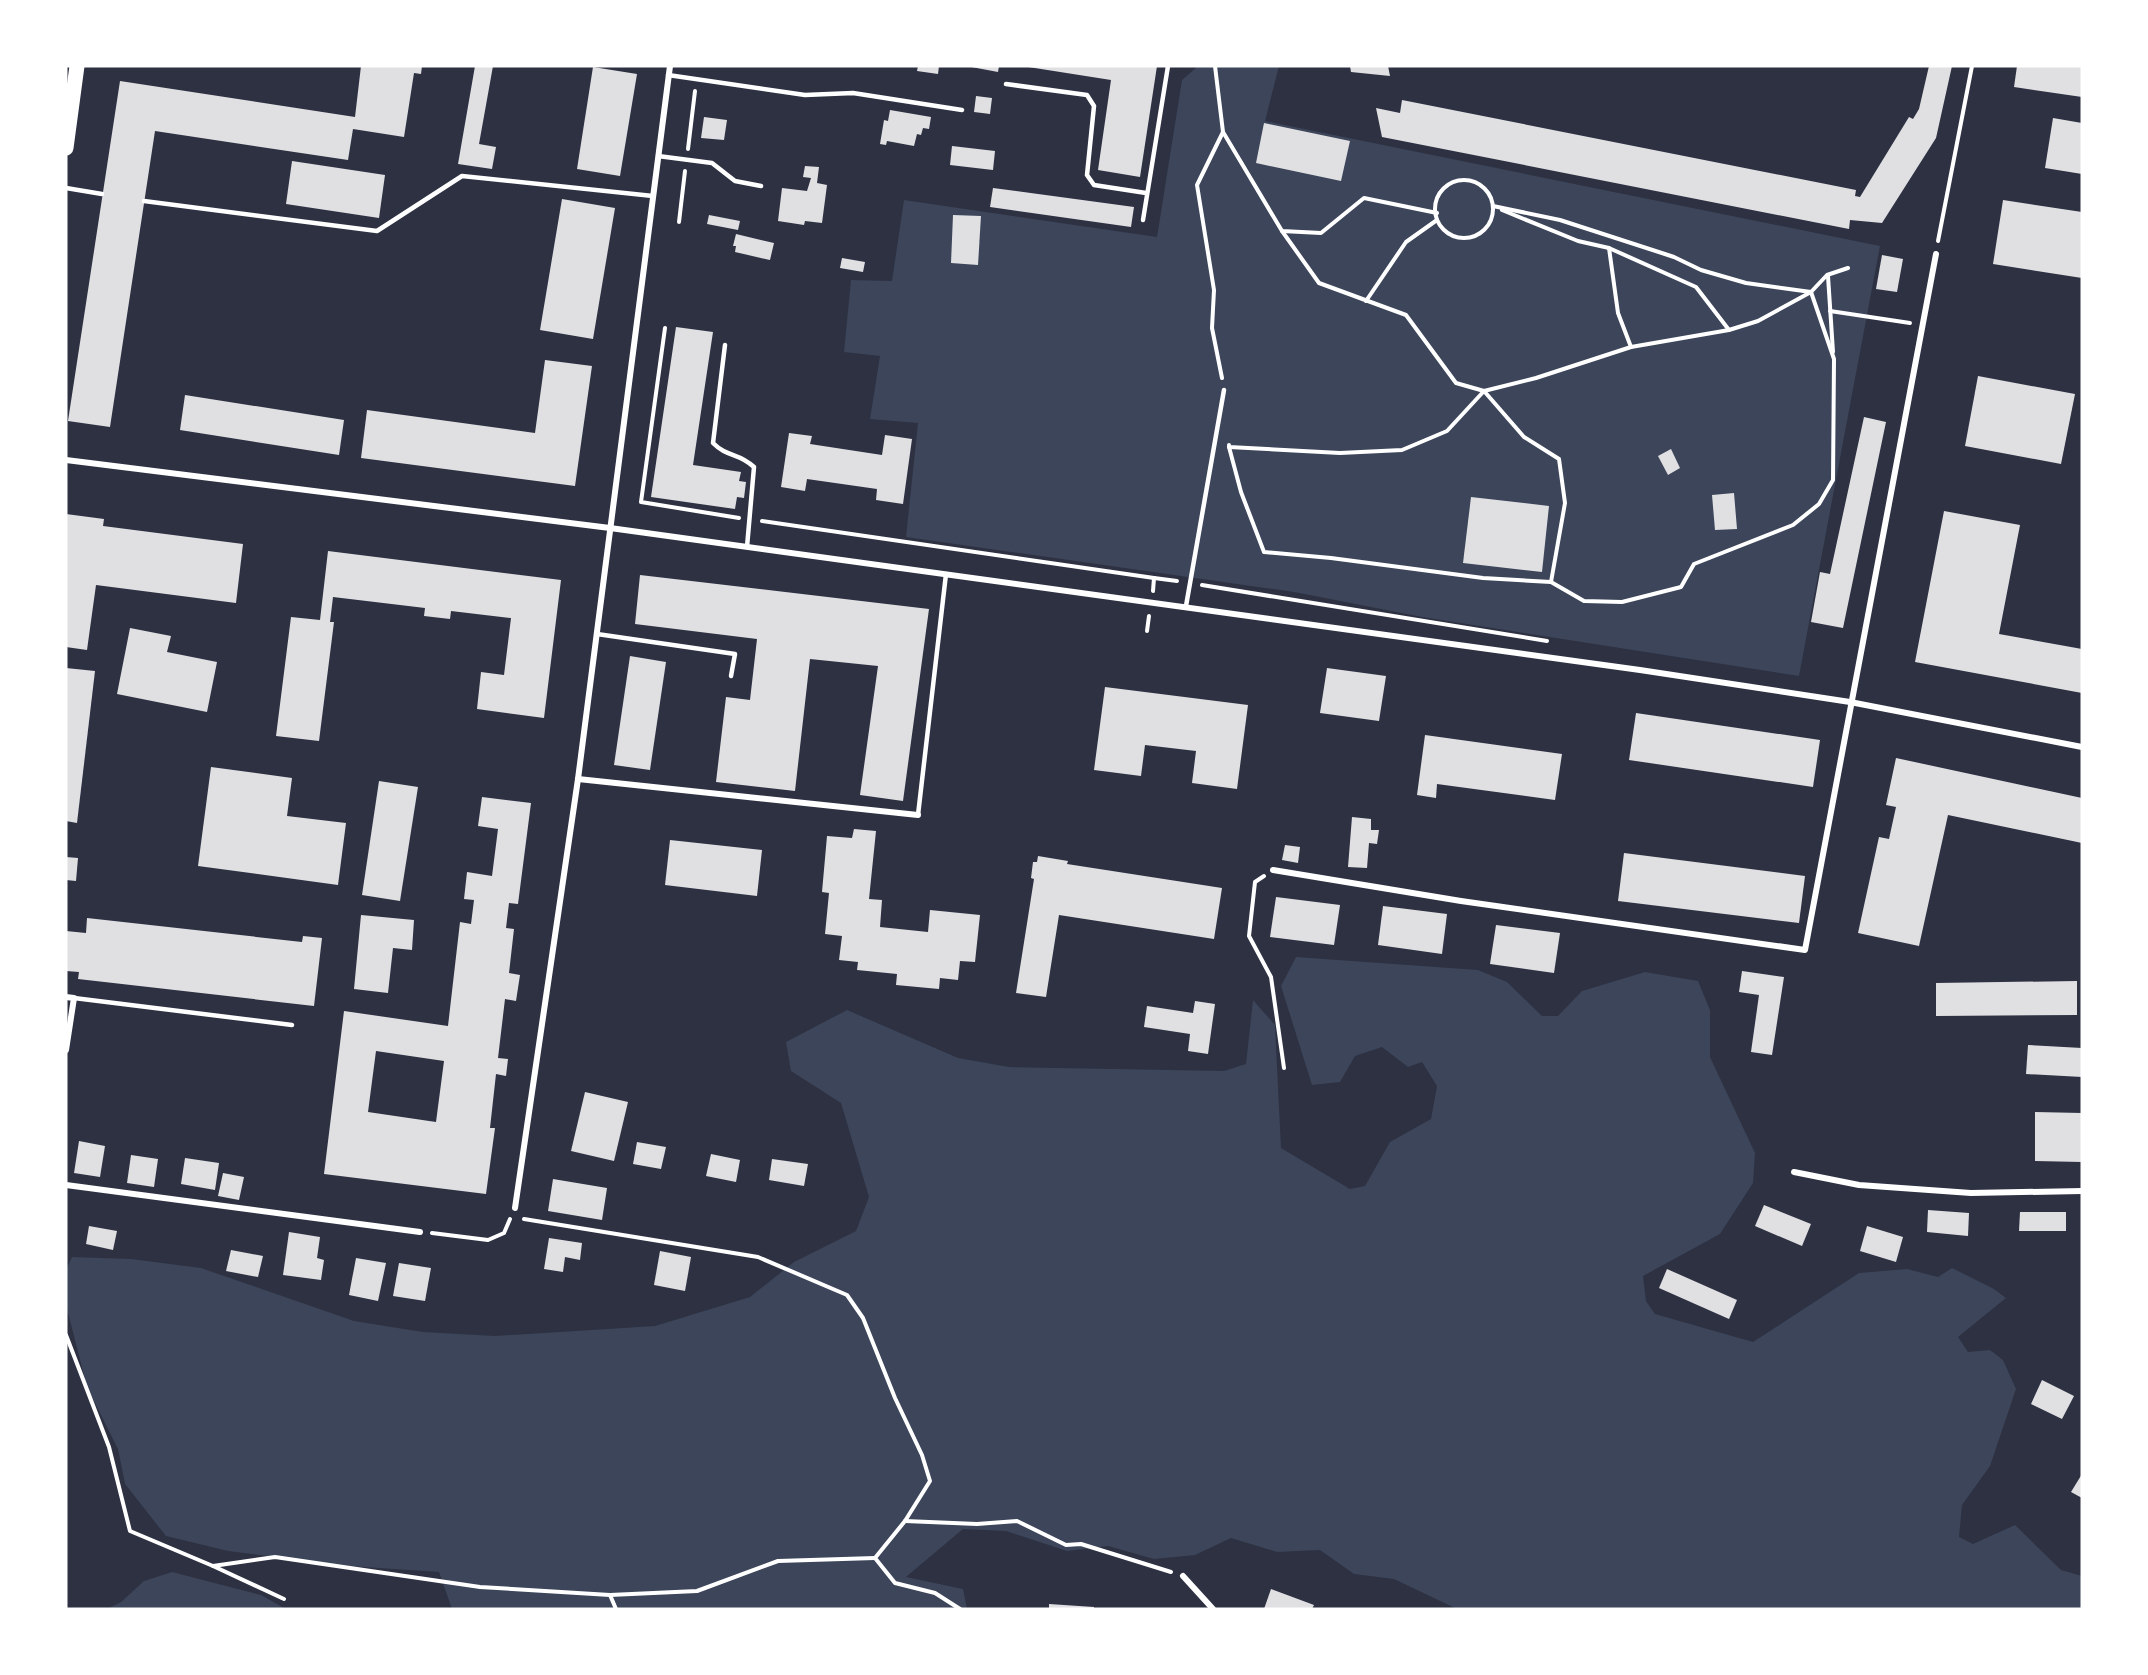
<svg xmlns="http://www.w3.org/2000/svg" width="2148" height="1675" font-family="'Noto Sans',sans-serif">
	<style>
		.green { fill: #3c4559 }
		.building { fill: #e0e0e3; fill-rule: evenodd }
		.lines { fill: none; stroke-linecap: round; stroke-linejoin: round }
		.path { stroke: #fff; stroke-width: 4 }
		.service { stroke: #fff; stroke-width: 4.5 }
		.minor { stroke: #fff; stroke-width: 6 }
		.primary { stroke: #fff; stroke-width: 15 }
	</style>
	<rect width="100%" height="100%" fill="#2d3142"/>
	<g class="green">
		<polygon points="1198,66 1279,66 1265,121 1880,246 1799,676 1422,617 1294,592 906,537 918,423 870,419 880,356 844,352 851,280 892,281 904,200 1157,237 1182,80"/>
		<polygon points="1296,957 1478,970 1507,982 1542,1016 1558,1016 1582,991 1645,972 1698,981 1710,1010 1710,1057 1755,1153 1753,1183 1720,1234 1643,1276 1646,1301 1655,1314 1753,1342 1859,1273 1907,1269 1938,1277 1952,1268 1994,1289 2006,1298 1958,1337 1968,1352 1990,1350 2003,1360 2016,1389 1990,1466 1962,1505 1959,1537 1973,1544 2015,1525 2061,1570 2082,1576 2082,1609 1457,1609 1394,1579 1354,1574 1320,1550 1277,1552 1231,1538 1195,1555 1154,1559 1108,1546 1067,1551 1006,1531 963,1529 906,1577 963,1589 967,1609 452,1609 439,1572 349,1566 228,1551 166,1536 125,1484 118,1449 87,1387 66,1305 66,1270 72,1257 131,1259 201,1268 354,1321 423,1332 495,1336 655,1326 750,1297 794,1262 856,1231 869,1197 841,1103 791,1071 786,1042 847,1010 958,1058 1009,1067 1224,1071 1246,1064 1253,1000 1275,1025 1281,1148 1350,1189 1365,1186 1390,1142 1431,1119 1437,1086 1422,1062 1408,1067 1382,1047 1355,1056 1340,1082 1312,1085 1281,986"/>
		<polygon points="172,1572 261,1595 286,1609 107,1609 121,1602 144,1581"/>
	</g>
	<g class="building">
		<polygon points="361,66 422,66 421,74 414,73 404,137 353,129 348,160 155,131 110,427 68,421 120,81 355,117"/>
		<polygon points="475,66 493,66 479,144 496,147 492,169 458,164"/>
		<polygon points="918,66 939,66 938,74 917,71"/>
		<polygon points="966,66 999,66 998,72"/>
		<polygon points="1022,66 1157,66 1140,177 1098,170 1111,80"/>
		<polygon points="1350,66 1388,66 1390,76 1351,72"/>
		<polygon points="1929,66 1952,66 1936,138 1882,223 1850,220 1849,229 1382,137 1376,108 1400,113 1402,100 1856,190 1855,196 1860,197 1909,117 1913,119 1919,109"/>
		<polygon points="2017,66 2082,66 2082,97 2014,87"/>
		<polygon points="593,67 637,74 620,176 577,169"/>
		<polygon points="976,96 992,98 990,114 974,112"/>
		<polygon points="890,110 931,117 929,129 923,128 921,135 917,134 914,146 887,141 886,145 880,144 884,120 888,121"/>
		<polygon points="704,117 727,120 724,140 701,138"/>
		<polygon points="2053,118 2082,123 2082,174 2045,168"/>
		<polygon points="1264,123 1350,141 1341,181 1256,163"/>
		<polygon points="952,146 995,151 993,170 950,165"/>
		<polygon points="292,161 385,175 379,218 286,204"/>
		<polygon points="805,166 819,167 817,183 827,185 822,223 805,221 804,225 778,221 782,188 807,191 811,178 803,177"/>
		<polygon points="993,188 1134,207 1131,227 990,207"/>
		<polygon points="562,199 615,208 593,339 540,330"/>
		<polygon points="2003,200 2082,212 2082,278 1993,264"/>
		<polygon points="709,215 740,221 738,230 707,224"/>
		<polygon points="953,215 981,216 978,265 951,263"/>
		<polygon points="736,234 774,243 770,260 735,252 736,246 733,246"/>
		<polygon points="1882,255 1903,259 1897,292 1876,289"/>
		<polygon points="842,258 865,262 863,272 840,268"/>
		<polygon points="676,327 713,332 693,465 741,472 739,481 746,482 744,498 737,497 735,509 651,497"/>
		<polygon points="545,360 592,366 575,486 361,458 367,410 535,433"/>
		<polygon points="1978,376 2075,394 2061,464 1965,446"/>
		<polygon points="185,395 344,420 339,455 180,430"/>
		<polygon points="1864,417 1886,422 1843,628 1811,622 1820,572 1830,574"/>
		<polygon points="789,433 812,436 810,444 882,455 885,435 912,439 903,504 876,500 877,489 807,479 805,491 781,487"/>
		<polygon points="1671,449 1680,468 1668,475 1658,456"/>
		<polygon points="1734,493 1737,529 1715,530 1712,495"/>
		<polygon points="1471,497 1549,506 1542,572 1463,563"/>
		<polygon points="1944,511 2020,525 1999,634 2082,649 2082,693 1915,662"/>
		<polygon points="66,514 104,519 103,526 243,544 236,603 96,585 87,650 66,647"/>
		<polygon points="328,551 561,580 544,718 477,709 481,672 504,675 511,618 451,611 450,619 424,616 425,608 333,597 330,622 334,622 319,741 276,736 291,617 320,620"/>
		<polygon points="640,575 929,609 903,801 860,795 878,666 810,659 795,791 716,782 726,697 750,700 757,639 635,624"/>
		<polygon points="130,628 171,636 167,652 217,662 207,712 117,694"/>
		<polygon points="630,656 666,662 650,770 614,765"/>
		<polygon points="66,668 95,671 77,823 66,821"/>
		<polygon points="1327,668 1386,676 1379,721 1320,713"/>
		<polygon points="1105,687 1248,705 1237,789 1192,783 1196,751 1145,745 1141,776 1094,770"/>
		<polygon points="1636,713 1820,740 1813,787 1629,760"/>
		<polygon points="1425,735 1562,754 1555,800 1437,784 1436,798 1417,795"/>
		<polygon points="1896,758 2082,798 2082,843 1948,815 1919,946 1858,933 1879,837 1889,839 1896,807 1886,805"/>
		<polygon points="211,767 292,778 287,816 346,823 338,885 198,866"/>
		<polygon points="379,781 418,787 400,901 362,895"/>
		<path d="M482 797 531 803 518 904 509 903 506 928 514 929 509 973 520 975 516 1001 505 999 498 1058 508 1059 506 1076 496 1074 490 1128H495L486 1194 324 1174 344 1011 448 1026 460 922 471 924 474 900 464 899 467 872 492 876 498 829 478 826ZM376 1051 444 1061 436 1122 368 1112Z"/>
		<polygon points="1352,817 1371,819 1371,830 1379,830 1377,844 1369,843 1367,868 1348,867"/>
		<polygon points="854,829 876,831 869,899 882,900 880,927 928,932 930,910 980,915 975,962 960,961 958,980 940,978 939,989 896,985 897,974 857,970 858,962 839,960 842,936 825,934 829,893 822,892 827,836 852,838"/>
		<polygon points="670,840 762,850 757,896 665,885"/>
		<polygon points="1285,845 1300,847 1298,863 1282,860"/>
		<polygon points="1624,853 1805,876 1799,923 1618,901"/>
		<polygon points="1038,856 1068,861 1067,864 1222,888 1214,939 1059,915 1046,997 1016,993 1034,879 1031,878 1033,862 1037,862"/>
		<polygon points="66,857 78,858 76,881 66,880"/>
		<polygon points="1276,897 1340,905 1334,945 1270,937"/>
		<polygon points="1383,906 1447,914 1442,954 1378,945"/>
		<polygon points="361,915 414,920 412,950 393,948 388,993 354,989"/>
		<polygon points="87,918 302,942 303,936 322,938 314,1006 78,979 79,972 66,971 66,931 86,933"/>
		<polygon points="1496,925 1560,933 1554,973 1490,964"/>
		<polygon points="1742,971 1784,977 1772,1055 1751,1052 1759,995 1739,992"/>
		<polygon points="2077,981 2077,1015 1936,1016 1936,983"/>
		<polygon points="1195,1001 1215,1004 1208,1054 1188,1051 1190,1034 1144,1027 1147,1006 1193,1013"/>
		<polygon points="2028,1045 2082,1048 2082,1077 2026,1074"/>
		<polygon points="585,1092 628,1102 614,1161 571,1151"/>
		<polygon points="2035,1112 2082,1113 2082,1162 2035,1161"/>
		<polygon points="79,1141 105,1146 100,1177 74,1173"/>
		<polygon points="637,1142 666,1147 661,1169 633,1164"/>
		<polygon points="711,1154 740,1160 736,1182 706,1176"/>
		<polygon points="131,1155 158,1159 154,1187 127,1183"/>
		<polygon points="185,1158 219,1163 215,1190 181,1184"/>
		<polygon points="772,1159 808,1164 804,1186 769,1180"/>
		<polygon points="223,1173 244,1177 239,1200 218,1196"/>
		<polygon points="553,1179 607,1188 602,1220 548,1211"/>
		<polygon points="1764,1205 1811,1224 1802,1246 1755,1226"/>
		<polygon points="1928,1210 1969,1213 1968,1236 1927,1232"/>
		<polygon points="2020,1212 2066,1212 2066,1231 2019,1231"/>
		<polygon points="89,1226 117,1231 113,1250 86,1244"/>
		<polygon points="1867,1226 1903,1237 1896,1262 1860,1251"/>
		<polygon points="289,1232 320,1237 317,1258 324,1260 321,1280 283,1275"/>
		<polygon points="549,1238 582,1243 580,1260 565,1257 563,1272 544,1269"/>
		<polygon points="231,1250 263,1256 258,1277 226,1271"/>
		<polygon points="660,1251 691,1257 685,1291 654,1285"/>
		<polygon points="356,1258 386,1263 378,1301 349,1295"/>
		<polygon points="399,1263 431,1268 425,1301 393,1296"/>
		<polygon points="1667,1269 1737,1300 1729,1319 1659,1288"/>
		<polygon points="2042,1380 2074,1396 2062,1419 2031,1404"/>
		<polygon points="2082,1474 2082,1498 2071,1492"/>
		<polygon points="1271,1589 1314,1605 1312,1609 1264,1609"/>
		<polygon points="1049,1604 1094,1607 1094,1609 1049,1609"/>
	</g>
	<g class="lines">
		<g class="path">
			<polyline points="1215,66 1223,132 1282,231 1321,233 1364,198 1437,213"/>
			<polyline points="688,149 695,91"/>
			<circle cx="1464" cy="209" r="29"/>
			<polyline points="1502,210 1578,241 1609,248 1696,287 1729,330"/>
			<polyline points="679,222 685,171"/>
			<polyline points="1282,231 1319,283 1406,315 1456,383 1484,391 1524,437 1559,459 1565,503 1551,582"/>
			<polyline points="1938,241 1972,66"/>
			<polyline points="1828,276 1833,352"/>
			<polyline points="1366,301 1406,242 1437,220"/>
			<polyline points="1830,311 1910,323"/>
			<polyline points="665,328 641,502 739,518"/>
			<polyline points="1631,347 1729,330 1758,321 1811,292 1827,275 1848,268"/>
			<polyline points="1222,378 1212,328 1214,290 1197,185 1223,132"/>
			<polyline points="1229,445 1229,447 1340,453 1402,450 1447,431 1484,391 1536,378 1631,347 1618,313 1609,248"/>
			<polyline points="1229,447 1241,492 1264,552 1331,558 1483,578 1551,582 1584,601 1622,602 1681,587 1694,564 1793,525 1819,504 1833,480 1834,359 1811,292 1746,283 1701,270 1674,257 1560,220 1493,206"/>
			<polyline points="762,521 1154,578 1153,591"/>
			<polyline points="1154,578 1177,581"/>
			<polyline points="1202,585 1547,641"/>
			<polyline points="1147,631 1149,616"/>
			<polyline points="1264,876 1255,882 1249,936 1271,977 1284,1068"/>
			<polyline points="524,1219 758,1257 847,1295 863,1318 895,1398 922,1455 930,1481 905,1521 875,1558 895,1583 935,1593 960,1609"/>
			<polyline points="432,1233 488,1240 504,1233 510,1219"/>
			<polyline points="66,1335 109,1447 130,1531 213,1566 275,1557 480,1587 610,1595 697,1591 778,1561 875,1558"/>
			<polyline points="905,1521 977,1524 1017,1521 1066,1545 1081,1544 1171,1572"/>
			<polyline points="213,1566 284,1599"/>
			<polyline points="610,1595 616,1609"/>
		</g>
		<g class="service">
			<polyline points="668,75 805,95 853,93 962,110"/>
			<polyline points="1006,84 1087,95 1094,106 1087,175 1094,185 1146,193"/>
			<polyline points="658,156 712,163 735,181 761,186"/>
			<polyline points="66,188 102,194"/>
			<polyline points="144,201 377,231 462,176 653,196"/>
			<polyline points="1143,220 1168,66"/>
			<path d="M725 345 713 443C728 458 738 452 754 467L747 547"/>
			<polyline points="1186,606 1224,390"/>
			<polyline points="597,634 735,654 731,676"/>
			<polyline points="918,815 946,574"/>
			<polyline points="74,998 292,1025"/>
		</g>
		<g class="minor">
			<polyline points="66,460 610,528 1640,670 1850,702 2082,747"/>
			<polyline points="578,779 918,815"/>
			<polyline points="1273,870 1461,901 1805,950 1936,254"/>
			<polyline points="66,997 74,998 66,1050"/>
			<polyline points="1794,1172 1859,1185 1971,1193 2082,1191"/>
			<polyline points="66,1185 420,1232"/>
			<polyline points="515,1208 578,779 670,66"/>
			<polyline points="1183,1576 1213,1609"/>
		</g>
		<polyline class="primary" points="66,148 77,66"/>
	</g>
	<rect width="2148" height="1675" fill="none" stroke="#ffffff" stroke-width="135"/>
</svg>
